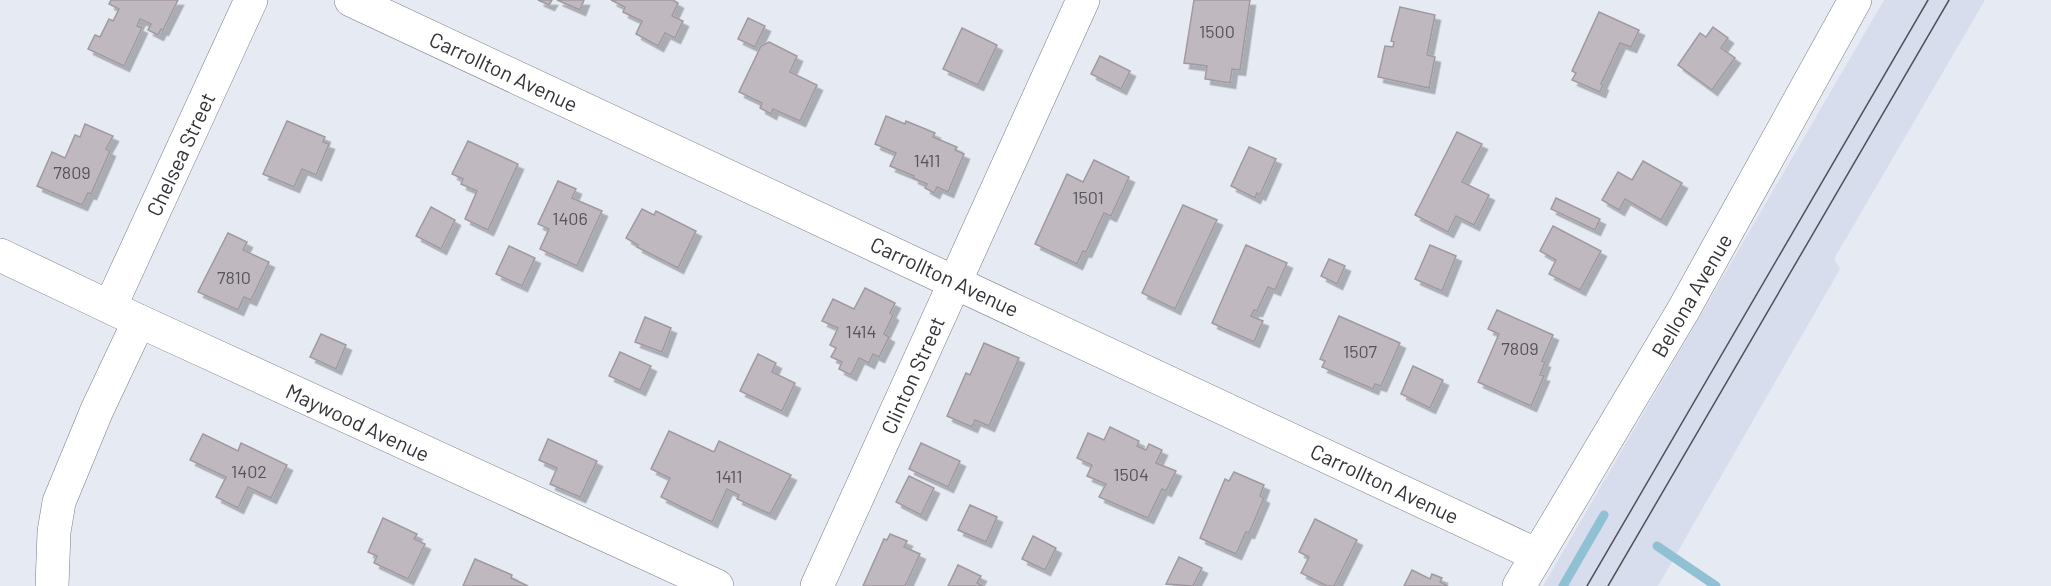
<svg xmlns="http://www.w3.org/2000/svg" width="2051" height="586" font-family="Barlow,sans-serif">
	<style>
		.built { fill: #d7dded }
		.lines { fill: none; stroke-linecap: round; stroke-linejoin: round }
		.stream { stroke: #8fc0d3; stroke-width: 9 }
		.building { fill: #c0b8bf; stroke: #a199a0; stroke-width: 1.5; filter: url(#shadow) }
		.minor-casing { stroke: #7a7d85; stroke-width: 34 }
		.tertiary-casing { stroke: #7a7d85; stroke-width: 34 }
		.minor { stroke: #fff; stroke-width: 33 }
		.tertiary { stroke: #fff; stroke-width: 33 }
		.tram { stroke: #505257; stroke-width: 1.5 }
		.labels { text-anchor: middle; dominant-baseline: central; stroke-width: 5; stroke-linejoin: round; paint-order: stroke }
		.number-label { font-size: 18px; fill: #565459 }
		.street-label { font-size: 21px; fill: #323337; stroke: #fff }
	</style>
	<defs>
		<filter id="shadow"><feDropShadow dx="5.5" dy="5.5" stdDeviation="0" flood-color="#0004"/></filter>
	</defs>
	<rect width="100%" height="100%" fill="#e6eaf3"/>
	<polygon class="built" points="1884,0 1985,0 1834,259 1840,269 1658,586 1543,586"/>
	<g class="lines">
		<g class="stream">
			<polyline points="1657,546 1716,586"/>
			<polyline points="1563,586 1604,515"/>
		</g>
	</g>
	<g class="building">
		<polygon points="111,0 178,0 163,30 161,29 158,35 148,30 151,24 140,19 137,26 142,28 124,66 88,49 95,35 100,37 109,19 113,21 119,9 109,4"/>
		<polygon points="538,0 552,0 549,5"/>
		<polygon points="557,0 584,0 580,10"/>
		<polygon points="611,0 673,0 678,3 672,16 683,21 675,38 665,33 658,46 636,34 642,21 623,12 625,7"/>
		<polygon points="1194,0 1250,0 1240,70 1232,69 1230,83 1205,79 1207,66 1184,63"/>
		<polygon points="1400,7 1435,15 1427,55 1435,57 1429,88 1378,77 1385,46 1393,47 1394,42 1391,41"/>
		<polygon points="1599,12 1639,30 1631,47 1620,43 1601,84 1603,85 1600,92 1572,80 1576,73 1572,71"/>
		<polygon points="748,18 765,26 755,47 738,39"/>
		<polygon points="1713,27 1728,38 1721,48 1735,58 1712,90 1678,65 1700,33 1706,37"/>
		<polygon points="962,28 997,45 978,85 943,69"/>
		<polygon points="769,42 797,56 790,72 817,85 800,121 773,109 771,114 760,108 762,103 739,92 761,46"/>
		<polygon points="1100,56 1130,71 1121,89 1091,74"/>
		<polygon points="886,116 905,124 906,121 935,133 933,137 957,147 955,150 964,154 948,192 937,187 934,193 925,188 927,184 913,178 914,176 890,166 896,153 875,144"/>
		<polygon points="287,121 325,137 323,142 329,144 316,175 302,169 294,187 263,174"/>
		<polygon points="85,124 113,136 106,149 110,151 91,194 88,193 82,205 37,186 52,152 65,158 75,135 80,137"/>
		<polygon points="1457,132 1482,144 1462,182 1489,195 1474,225 1456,216 1448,232 1415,215"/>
		<polygon points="468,141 518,164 488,230 465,219 477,191 461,184 463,179 452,174"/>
		<polygon points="1249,147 1276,159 1260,195 1257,193 1255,198 1231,186"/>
		<polygon points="1094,160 1129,177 1111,216 1104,213 1086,252 1083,251 1077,264 1035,244 1067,174 1083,182"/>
		<polygon points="1643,161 1682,183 1661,220 1625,199 1619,210 1602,200 1618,172 1632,180"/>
		<polygon points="558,181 576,189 572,198 602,211 577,266 540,249 549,229 538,224"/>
		<polygon points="1556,198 1600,219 1595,230 1551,209"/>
		<polygon points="1183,205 1217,220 1175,309 1142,293"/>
		<polygon points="431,207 455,220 441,249 416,236"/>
		<polygon points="642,209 654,215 656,211 696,231 678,268 637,247 638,245 626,238"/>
		<polygon points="1553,226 1601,251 1580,290 1549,274 1556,260 1540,251"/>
		<polygon points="228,233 247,242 243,250 269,262 251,300 244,297 238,310 198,292"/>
		<polygon points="1246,245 1287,263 1275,290 1268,287 1257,311 1254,310 1251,316 1263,321 1254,342 1212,323"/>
		<polygon points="1430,245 1456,256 1442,291 1415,279"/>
		<polygon points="509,246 535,258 522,286 496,274"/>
		<polygon points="1329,259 1345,266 1337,284 1321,276"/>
		<polygon points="865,288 895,303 890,313 893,315 884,334 889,337 879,357 873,354 869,363 859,358 851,375 839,369 842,362 831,357 836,348 830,345 838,328 822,321 833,299 854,309"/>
		<polygon points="1497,310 1553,335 1542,361 1545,362 1540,375 1544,376 1531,406 1478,382 1499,334 1488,329"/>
		<polygon points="1339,316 1400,343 1381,386 1375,384 1373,389 1322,367 1325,361 1320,359"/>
		<polygon points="645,317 671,328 662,352 635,342"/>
		<polygon points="321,334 346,345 336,369 310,357"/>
		<polygon points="984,343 1019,358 989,426 975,420 972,427 947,416 966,373 970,375"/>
		<polygon points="620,352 651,366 640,390 609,376"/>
		<polygon points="758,354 776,363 772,372 795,383 782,411 740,391"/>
		<polygon points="1413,366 1443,380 1430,408 1401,394"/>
		<polygon points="1110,427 1139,441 1137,446 1146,450 1149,444 1162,450 1156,463 1176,471 1166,491 1162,489 1148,518 1099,497 1106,484 1087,476 1092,465 1077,458 1088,433 1104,440"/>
		<polygon points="669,431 714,452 719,441 791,475 770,514 737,499 739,495 727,489 712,522 661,497 670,478 651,469"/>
		<polygon points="203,434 238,451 241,443 287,465 271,498 248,487 238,508 216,497 226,477 190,460"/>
		<polygon points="548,439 597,461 580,497 550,484 557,468 539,460"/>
		<polygon points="921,443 960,461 948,487 909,469"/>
		<polygon points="1234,472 1264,485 1260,496 1264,498 1249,533 1246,532 1236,554 1200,538 1225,479 1229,481"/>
		<polygon points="909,476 934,488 921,515 896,502"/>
		<polygon points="970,505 997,517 986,542 958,530"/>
		<polygon points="383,518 417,534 414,539 425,544 408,579 374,563 377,556 368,552"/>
		<polygon points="1315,519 1357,540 1334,586 1327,586 1301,573 1309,557 1299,552"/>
		<polygon points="890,534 907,541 904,547 920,554 905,586 863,586 884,539 887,540"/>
		<polygon points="1033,536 1056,548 1045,570 1022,559"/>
		<polygon points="1179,557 1202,568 1193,586 1166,584"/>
		<polygon points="475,559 512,575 511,578 528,586 463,586"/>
		<polygon points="958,565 981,576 977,583 983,586 948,586"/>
		<polygon points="1412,570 1430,579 1432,574 1442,578 1440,582 1448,586 1404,586"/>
	</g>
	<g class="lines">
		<g class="minor-casing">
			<g id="minor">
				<polyline points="351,0 1537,555"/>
				<polyline points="0,255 139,321 717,586"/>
				<polyline points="110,307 251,0"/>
				<polyline points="52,586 54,532 59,502 97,410 139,321"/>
				<polyline points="817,586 1083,0"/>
			</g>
		</g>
		<g class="tertiary-casing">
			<polyline id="tertiary" points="1519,586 1684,309 1855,0"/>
		</g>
		<use href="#minor" class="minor"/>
		<use href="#tertiary" class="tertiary"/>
		<g class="tram">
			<polyline points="1587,586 1928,0"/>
			<polyline points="1608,586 1949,0"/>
		</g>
	</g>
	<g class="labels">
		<g class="number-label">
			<text x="1217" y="31">1500</text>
			<text x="927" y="160">1411</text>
			<text x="72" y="172">7809</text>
			<text x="1088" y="197">1501</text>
			<text x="570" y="218">1406</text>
			<text x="234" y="277">7810</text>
			<text x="861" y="331">1414</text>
			<text x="1520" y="348">7809</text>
			<text x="1360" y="351">1507</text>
			<text x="249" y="471">1402</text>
			<text x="1131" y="474">1504</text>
			<text x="729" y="476">1411</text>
		</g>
		<g class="street-label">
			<text transform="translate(504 71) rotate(25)">Carrollton Avenue</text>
			<text transform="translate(180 154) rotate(-65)">Chelsea Street</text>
			<text transform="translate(945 276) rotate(25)">Carrollton Avenue</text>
			<text transform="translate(1691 295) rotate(-60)">Bellona Avenue</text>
			<text transform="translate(912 375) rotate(-66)">Clinton Street</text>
			<text transform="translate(358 422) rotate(25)">Maywood Avenue</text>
			<text transform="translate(1385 483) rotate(25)">Carrollton Avenue</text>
		</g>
	</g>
</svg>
